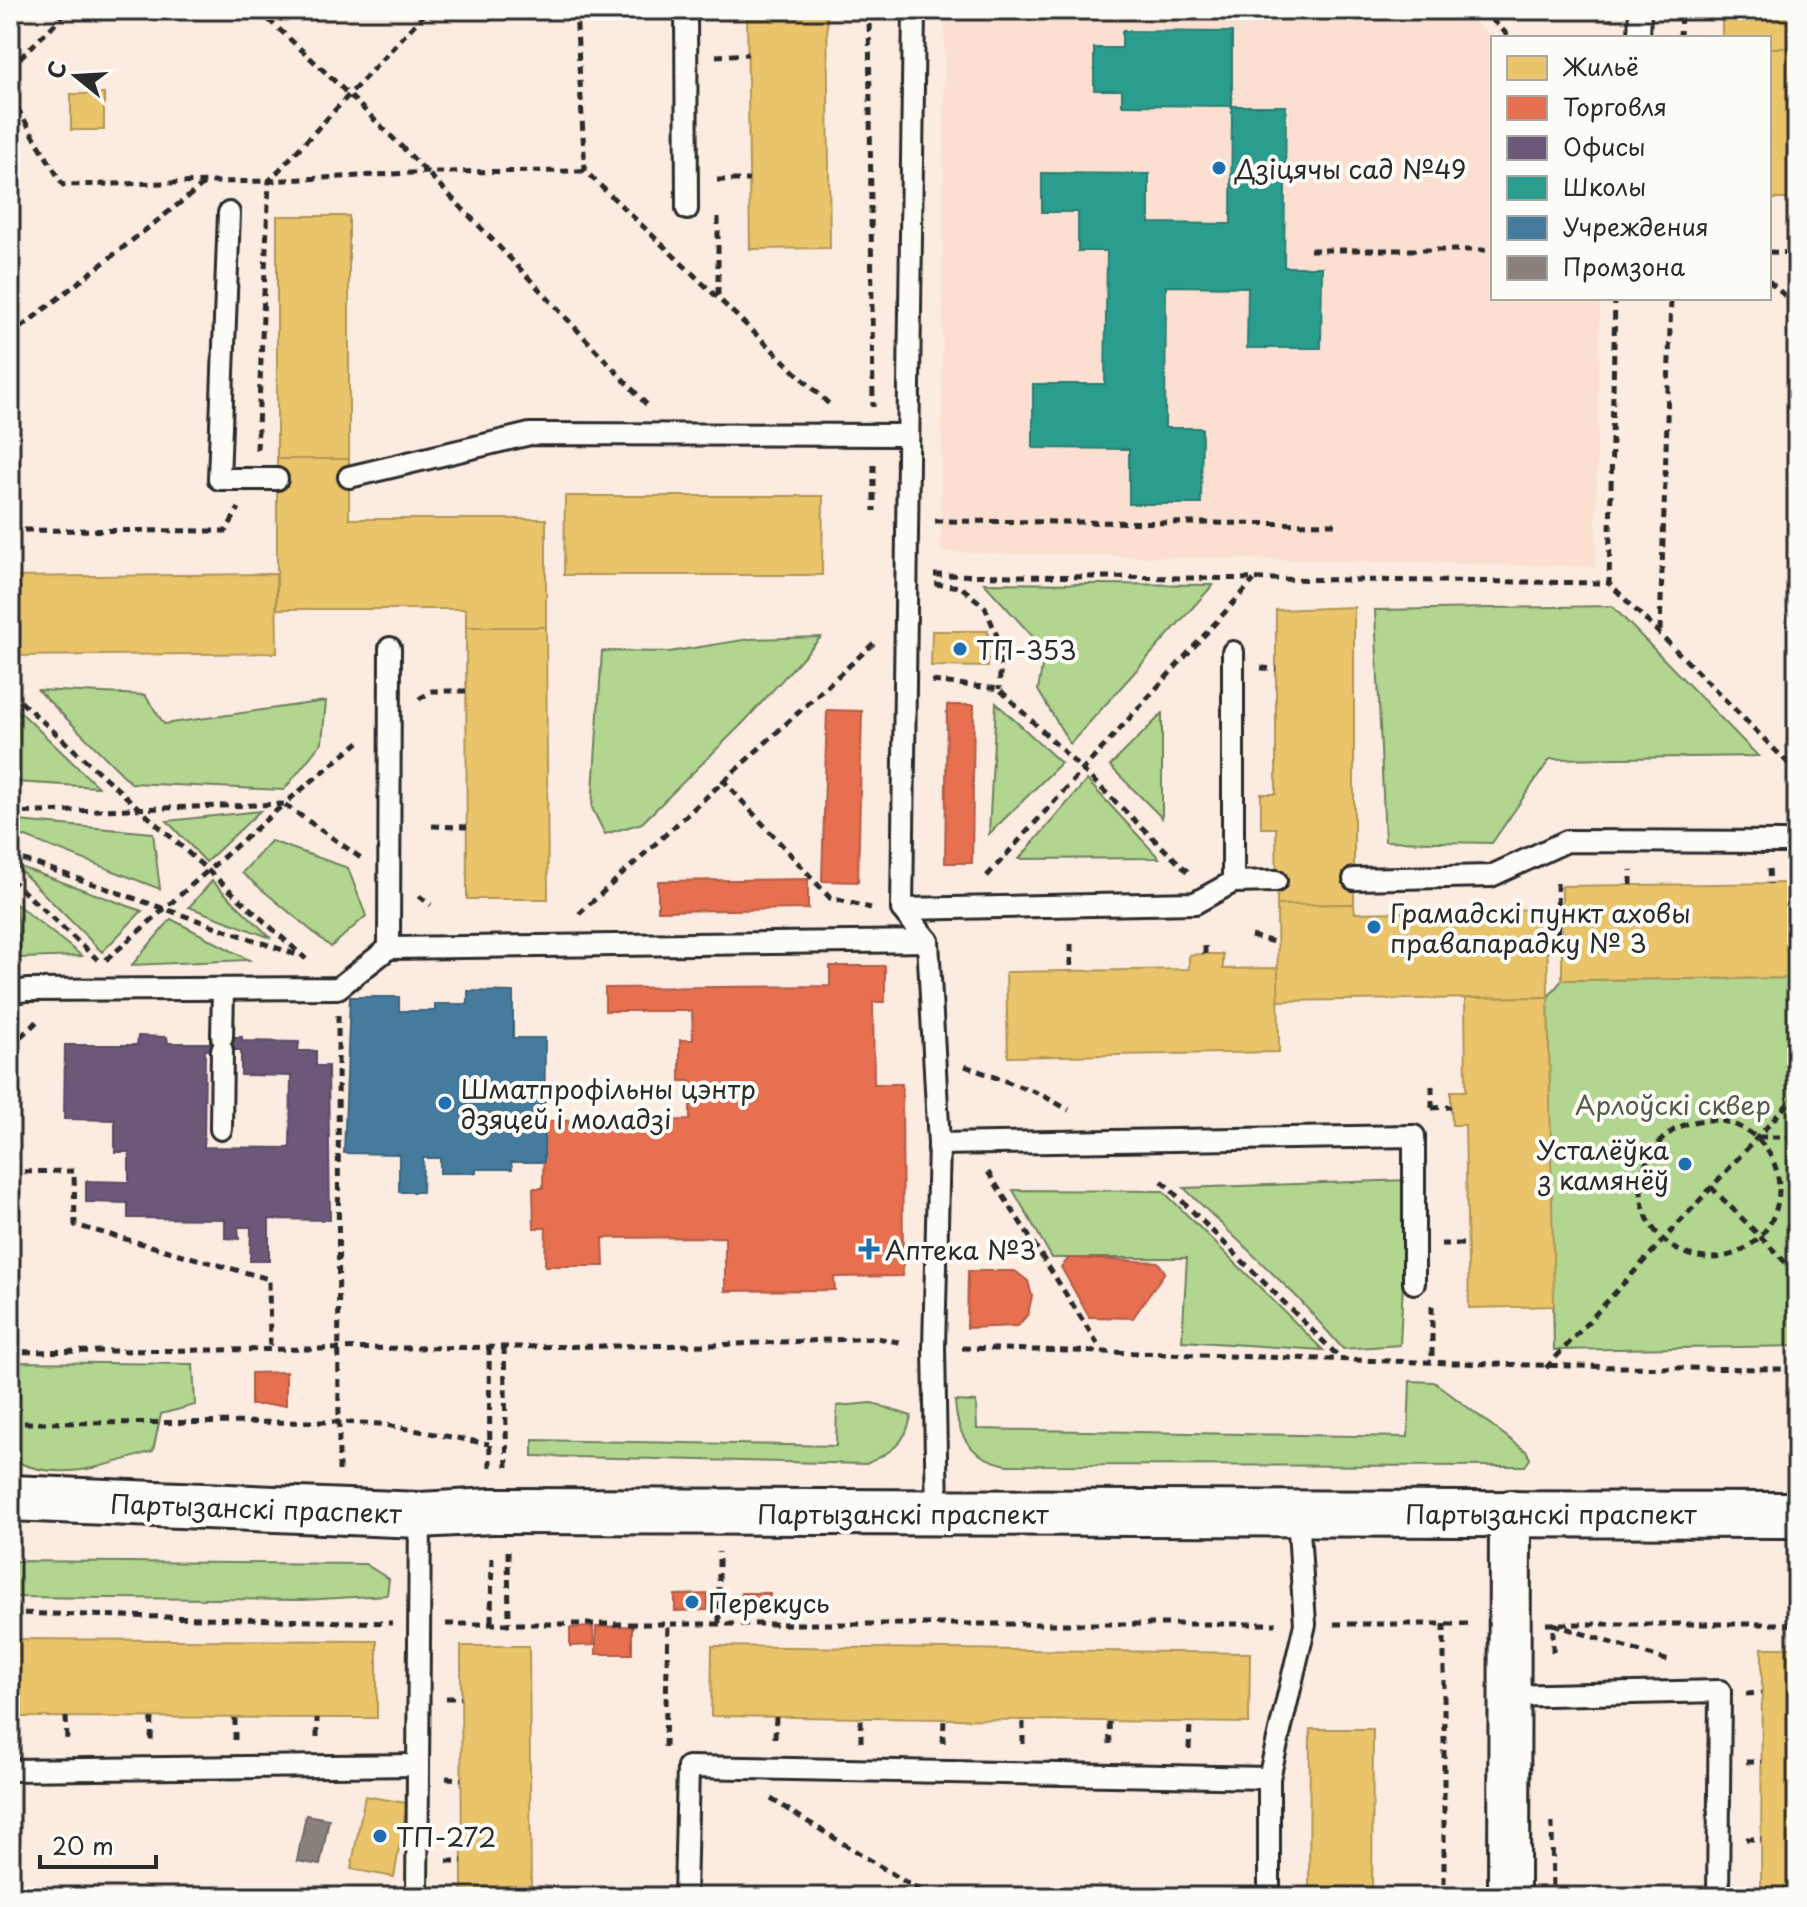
<svg xmlns="http://www.w3.org/2000/svg" width="1807" height="1907" font-family="'Playpen Sans',sans-serif">
	<style>
		.built { fill: #fbdfd0 }
		.green { fill: #b2d590; stroke: #6e805e; stroke-width: 2 }
		.homes { fill: #e9c46a; stroke: #b09657; stroke-width: 2 }
		.shops { fill: #e76f51; stroke: #af5b46; stroke-width: 2 }
		.offices { fill: #6d597a; stroke: #594b62; stroke-width: 2; fill-rule: evenodd }
		.schools { fill: #2a9d8f; stroke: #2a7b71; stroke-width: 2 }
		.public { fill: #457b9d; stroke: #3d637b; stroke-width: 2 }
		.industry { fill: #8a817c; stroke: #6e6764; stroke-width: 2 }
		.lines { fill: none; stroke-linecap: round; stroke-linejoin: round }
		.lane-casing { stroke: #2b2b2b; stroke-width: 26 }
		.street-casing { stroke: #2b2b2b; stroke-width: 46 }
		.primary-casing { stroke: #2b2b2b; stroke-width: 50 }
		.path { stroke: #2b2b2b; stroke-width: 5; stroke-dasharray: 8 6; stroke-linecap: butt }
		.lane { stroke: #fdfcf7; stroke-width: 20 }
		.street { stroke: #fdfcf7; stroke-width: 40 }
		.primary { stroke: #fdfcf7; stroke-width: 44 }
		.poi-dot { fill: #1f6fb2; stroke: #fdfcf7; stroke-width: 3 }
		.labels { text-anchor: middle; dominant-baseline: central; stroke-width: 8; stroke-linejoin: round; paint-order: stroke }
		.poi-label { font-size: 26px; fill: #2b2b2b; stroke: #fdfcf7; text-anchor: start }
		.park-label { font-size: 26px; fill: #545e49; stroke: #fdfcf7 }
		.street-label { font-size: 26px; fill: #2b2b2b; stroke: #fdfcf7 }
	</style>
	<rect width="100%" height="100%" fill="#fcebe0"/>
	<filter id="ink" filterUnits="userSpaceOnUse"><feTurbulence type="fractalNoise" baseFrequency=".0125" numOctaves="2"/><feDisplacementMap in="SourceGraphic" scale="16" xChannelSelector="R" yChannelSelector="G"/><feConvolveMatrix kernelMatrix="1 2 1 2 8 2 1 2 1" color-interpolation-filters="sRGB"/></filter>
	<g filter="url(#ink)">
		<polygon class="built" points="945,10 1462,10 1493,39 1493,298 1600,298 1595,567 941,552"/>
		<g class="green">
			<polygon points="984,583 1213,585 1070,744 1038,690 1045,650"/>
			<polygon points="1612,606 1758,756 1550,759 1492,843 1385,841 1375,610"/>
			<polygon points="821,637 743,723 642,823 605,834 592,808 602,651 669,652 749,639"/>
			<polygon points="38,690 145,695 164,724 326,701 322,742 284,790 131,783"/>
			<polygon points="10,702 98,787 14,782 10,776"/>
			<polygon points="996,703 1061,763 989,834"/>
			<polygon points="1162,714 1162,818 1110,766"/>
			<polygon points="1087,780 1159,858 1019,859"/>
			<polygon points="260,811 206,862 167,821"/>
			<polygon points="18,821 153,833 160,889 15,833"/>
			<polygon points="271,841 348,868 366,916 331,947 242,873"/>
			<polygon points="15,865 142,911 102,952"/>
			<polygon points="212,881 271,938 189,907"/>
			<polygon points="16,904 82,956 20,958"/>
			<polygon points="171,919 249,960 132,965"/>
			<polygon points="1797,978 1797,1346 1554,1350 1548,997 1562,980"/>
			<polygon points="1408,1180 1400,1345 1343,1349 1298,1298 1184,1188"/>
			<polygon points="1013,1190 1163,1191 1323,1350 1182,1341 1187,1258 1052,1258"/>
			<path d="M15 1362 193 1364 195 1405 161 1414 153 1451C108 1465 61 1483 15 1461L11 1448Z"/>
			<path d="M1410 1381 1434 1382 1527 1452 1530 1459 1525 1466 1009 1465C972 1459 957 1438 955 1401L976 1402 977 1429 1408 1437Z"/>
			<path d="M872 1403 911 1416C906 1444 890 1453 866 1464L533 1456V1440L836 1446 837 1406Z"/>
			<polygon points="10,1561 365,1564 389,1579 387,1595 304,1600 10,1597"/>
		</g>
		<g class="homes">
			<polygon points="747,10 827,10 830,248 750,249"/>
			<polygon points="1722,10 1797,10 1797,48 1769,48 1769,38 1722,38"/>
			<rect x="1769" y="48" width="28" height="151"/>
			<rect x="71" y="94" width="33" height="36"/>
			<rect x="277" y="216" width="72" height="243"/>
			<polygon points="277,459 349,459 349,519 546,519 546,627 466,627 466,609 277,609"/>
			<polygon points="565,496 823,496 822,575 564,575"/>
			<polygon points="276,574 277,653 10,656 10,577"/>
			<polygon points="1354,607 1354,904 1277,905 1276,828 1261,828 1261,794 1276,794 1276,610"/>
			<polygon points="466,627 546,627 548,899 467,899"/>
			<polygon points="932,631 988,631 988,667 931,666"/>
			<polygon points="1797,883 1797,978 1562,980 1562,886"/>
			<polygon points="1354,904 1355,913 1547,909 1548,997 1278,1001 1277,905"/>
			<polygon points="1205,954 1223,954 1223,969 1278,968 1279,1052 1008,1057 1006,972 1189,969 1189,955"/>
			<polygon points="1548,997 1554,1306 1469,1308 1465,1125 1452,1125 1451,1107 1451,1091 1466,1091 1465,998"/>
			<polygon points="10,1639 377,1641 377,1718 10,1717"/>
			<polygon points="461,1646 529,1646 531,1897 462,1897"/>
			<polygon points="712,1646 1250,1653 1249,1723 711,1716"/>
			<polygon points="1762,1648 1797,1648 1797,1897 1761,1897"/>
			<polygon points="1310,1729 1373,1729 1372,1897 1309,1897"/>
			<polygon points="365,1796 407,1803 394,1877 351,1869"/>
		</g>
		<g class="shops">
			<polygon points="947,705 974,705 972,863 945,863"/>
			<polygon points="827,710 862,711 858,882 822,881"/>
			<polygon points="808,879 808,909 658,911 658,881"/>
			<polygon points="830,966 885,966 885,1002 873,1002 874,1084 902,1084 903,1276 834,1277 835,1290 725,1291 725,1237 603,1238 604,1266 545,1266 546,1228 534,1228 533,1188 543,1188 544,1121 690,1120 690,1081 680,1081 680,1040 693,1040 692,1011 605,1011 605,988 830,986"/>
			<polygon points="1069,1258 1158,1262 1165,1272 1133,1318 1089,1317 1061,1267"/>
			<polygon points="968,1271 1015,1271 1028,1281 1032,1296 1028,1314 1018,1326 967,1328"/>
			<polygon points="286,1372 286,1405 251,1405 251,1373"/>
			<polygon points="741,1593 770,1593 771,1610 742,1611"/>
			<polygon points="708,1594 708,1610 675,1611 675,1595"/>
			<polygon points="632,1626 632,1654 596,1654 596,1627"/>
			<polygon points="593,1627 594,1645 570,1646 570,1628"/>
		</g>
		<path class="offices" d="M138 1036 167 1037 168 1043H210V1037H242V1041L299 1042 298 1051H316V1066H328L330 1220 269 1219V1261H250L251 1227H238L239 1239 225 1238V1219L128 1218V1203L86 1202V1181L129 1182V1152H115V1120L64 1119 65 1045H137ZM205 1050H241V1075L291 1076 290 1148 204 1147Z"/>
		<g class="schools">
			<polygon points="1122,31 1232,32 1232,106 1122,105 1122,90 1094,90 1094,48 1122,48"/>
			<polygon points="1232,106 1286,106 1284,267 1322,267 1321,348 1247,348 1248,287 1166,286 1165,428 1202,428 1201,504 1129,504 1129,449 1033,448 1033,384 1105,384 1107,251 1078,251 1078,212 1042,212 1042,173 1149,174 1149,223 1231,224"/>
		</g>
		<polygon class="public" points="468,991 513,992 513,1038 545,1038 544,1162 511,1162 512,1169 476,1169 476,1173 440,1173 440,1158 423,1158 422,1192 399,1192 399,1154 344,1153 350,997 399,997 399,1011 435,1011 435,1004 468,1004"/>
		<polygon class="industry" points="306,1815 329,1819 320,1865 297,1861"/>
		<g class="lines">
			<g class="lane-casing">
				<g id="lane">
					<polyline points="686,10 687,209"/>
					<polyline points="914,10 902,909 928,941 939,1144 934,1347 937,1513"/>
					<polyline points="1639,38 1640,10"/>
					<polyline points="229,213 219,479 277,479"/>
					<polyline points="349,477 530,434 907,435"/>
					<polyline points="390,648 389,948 928,941"/>
					<polyline points="1354,879 1491,876 1567,841 1797,842"/>
					<polyline points="1233,882 1233,652"/>
					<polyline points="902,909 1195,903 1233,882 1276,881"/>
					<polyline points="10,993 27,990 338,988 389,948"/>
					<polyline points="222,1037 223,990"/>
					<polyline points="221,1129 222,1050"/>
					<polyline points="939,1144 1414,1136 1414,1283"/>
					<polyline points="1509,1696 1720,1691 1718,1897"/>
					<polyline points="10,1770 418,1765"/>
					<polyline points="417,1897 420,1515"/>
					<polyline points="685,1897 688,1767 1269,1778"/>
					<polyline points="1269,1897 1269,1778 1305,1624 1298,1514"/>
				</g>
			</g>
			<g class="street-casing">
				<polyline id="street" points="1509,1897 1510,1511"/>
			</g>
			<g class="primary-casing">
				<polyline id="primary" points="10,1498 420,1515 492,1511 1797,1515"/>
			</g>
			<g class="path">
				<path d="M258 10C396 134 521 269 647 405"/>
				<polyline points="576,10 585,171 830,405"/>
				<polyline points="869,10 873,407"/>
				<polyline points="1482,10 1511,38"/>
				<polyline points="1599,10 1610,21"/>
				<polyline points="1680,38 1681,10"/>
				<polyline points="716,56 748,54"/>
				<polyline points="10,68 69,10"/>
				<polyline points="10,96 63,185 269,181 430,172 585,171"/>
				<polyline points="717,180 749,180"/>
				<polyline points="718,217 718,299"/>
				<polyline points="1310,250 1493,250"/>
				<polyline points="1769,252 1797,253"/>
				<polyline points="1769,281 1797,307"/>
				<polyline points="1615,298 1609,583 1797,772"/>
				<polyline points="10,336 208,181"/>
				<polyline points="257,450 269,181 428,10"/>
				<polyline points="874,465 874,511"/>
				<polyline points="935,521 1338,524"/>
				<polyline points="10,530 226,531 239,508"/>
				<polyline points="934,575 1609,583"/>
				<polyline points="935,584 961,587 985,607 1002,648 999,689"/>
				<polyline points="1660,631 1671,298"/>
				<polyline points="1261,668 1276,669"/>
				<polyline points="932,681 999,689 1190,874"/>
				<polyline points="10,692 306,959"/>
				<polyline points="419,699 432,691 466,691"/>
				<polyline points="722,779 830,898 871,908"/>
				<polyline points="10,813 284,804 359,742"/>
				<polyline points="432,826 467,827"/>
				<polyline points="10,855 300,956"/>
				<polyline points="1769,869 1770,884"/>
				<polyline points="987,876 1254,580"/>
				<polyline points="10,879 98,960"/>
				<polyline points="1631,885 1631,870"/>
				<polyline points="419,896 431,905"/>
				<polyline points="579,914 875,642"/>
				<polyline points="1251,936 1278,943"/>
				<polyline points="1071,944 1071,971"/>
				<polyline points="1547,950 1558,950 1557,878"/>
				<polyline points="1205,954 1205,940"/>
				<polyline points="106,960 284,804 361,858"/>
				<polyline points="338,1015 339,1473"/>
				<polyline points="10,1046 39,1020"/>
				<polyline points="965,1066 1040,1094 1069,1110"/>
				<polyline points="1432,1086 1432,1112"/>
				<polyline points="1432,1108 1451,1107"/>
				<circle cx="1710" cy="1189" r="69"/>
				<polyline points="1758,1137 1797,1137"/>
				<polyline points="10,1172 74,1171 75,1225 269,1279 270,1351"/>
				<polyline points="988,1172 1101,1349"/>
				<polyline points="1162,1181 1340,1358"/>
				<polyline points="1711,1187 1797,1274"/>
				<polyline points="1441,1244 1468,1244"/>
				<polyline points="1432,1306 1432,1361"/>
				<polyline points="489,1347 490,1470"/>
				<polyline points="504,1347 507,1469"/>
				<path d="M962 1348C1240 1355 1519 1368 1797 1369"/>
				<polyline points="10,1352 712,1345 877,1338 904,1343"/>
				<polyline points="1546,1368 1797,1094"/>
				<polyline points="10,1423 341,1422 381,1424 489,1444"/>
				<polyline points="508,1551 509,1622"/>
				<polyline points="10,1613 392,1623"/>
				<polyline points="491,1622 492,1552"/>
				<polyline points="719,1623 719,1552"/>
				<polyline points="446,1624 1276,1624"/>
				<polyline points="1334,1624 1472,1624"/>
				<polyline points="1444,1624 1444,1897"/>
				<polyline points="1546,1624 1797,1624"/>
				<polyline points="1553,1652 1553,1624 1669,1661"/>
				<polyline points="1746,1694 1761,1693"/>
				<polyline points="446,1698 461,1698"/>
				<polyline points="66,1717 67,1740"/>
				<polyline points="235,1718 235,1741"/>
				<polyline points="1109,1722 1110,1745"/>
				<polyline points="317,1737 317,1718"/>
				<polyline points="775,1738 776,1717"/>
				<polyline points="151,1740 152,1717"/>
				<polyline points="861,1742 861,1718"/>
				<polyline points="943,1743 944,1720"/>
				<polyline points="1023,1744 1023,1721"/>
				<polyline points="665,1747 668,1624"/>
				<polyline points="1189,1749 1190,1722"/>
				<polyline points="1746,1762 1761,1762"/>
				<polyline points="446,1778 461,1779"/>
				<polyline points="771,1799 930,1897"/>
				<polyline points="1552,1822 1553,1897"/>
				<polyline points="1746,1839 1761,1839"/>
				<polyline points="447,1861 462,1861"/>
			</g>
			<use href="#lane" class="lane"/>
			<use href="#street" class="street"/>
			<use href="#primary" class="primary"/>
		</g>
	</g>
	<g class="poi-dot">
		<circle cx="1219" cy="168" r="8"/>
		<circle cx="960" cy="649" r="8"/>
		<circle cx="1374" cy="927" r="8"/>
		<circle cx="445" cy="1103" r="8"/>
		<circle cx="1685" cy="1164" r="8"/>
		<path d="M865 1237h8v8h8v8h-8v8h-8v-8h-8v-8h8z"/>
		<circle cx="692" cy="1602" r="8"/>
		<circle cx="380" cy="1836" r="8"/>
	</g>
	<g class="labels">
		<g class="poi-label">
			<text x="1235" y="168">Дзіцячы сад №49</text>
			<text x="976" y="649">ТП-353</text>
			<text x="1390" y="912">Грамадскі пункт аховы<tspan x="1390" dy="30">правапарадку № 3</tspan></text>
			<text x="461" y="1088">Шматпрофільны цэнтр<tspan x="461" dy="30">дзяцей і моладзі</tspan></text>
			<text x="1669" y="1149" text-anchor="end">Усталёўка<tspan x="1669" dy="30">з камянёў</tspan></text>
			<text x="885" y="1249">Аптека №3</text>
			<text x="708" y="1602">Перекусь</text>
			<text x="396" y="1836">ТП-272</text>
		</g>
		<g class="park-label">
			<text x="1673" y="1104">Арлоўскі сквер</text>
		</g>
		<g class="street-label">
			<text transform="translate(256 1508) rotate(2)">Партызанскі праспект</text>
			<text x="903" y="1513">Партызанскі праспект</text>
			<text x="1551" y="1513">Партызанскі праспект</text>
		</g>
	</g>
	<rect width="1807" height="1907" fill="none" stroke="#fdfcf7" stroke-width="40"/>
	<rect x="20" y="20" width="1767" height="1867" fill="none" stroke="#2b2b2b" stroke-width="3" filter="url(#ink)"/>
	<rect x="1491" y="36" width="280" height="264" fill="#fdfcf7" stroke="#a9a8a5" stroke-width="2"/>
	<rect x="1507" y="56" width="40" height="24" fill="#e9c46a" stroke="#a9a8a5" stroke-width="2"/>
	<text x="1563" y="76" font-size="24" fill="#2b2b2b">Жильё</text>
	<rect x="1507" y="96" width="40" height="24" fill="#e76f51" stroke="#a9a8a5" stroke-width="2"/>
	<text x="1563" y="116" font-size="24" fill="#2b2b2b">Торговля</text>
	<rect x="1507" y="136" width="40" height="24" fill="#6d597a" stroke="#a9a8a5" stroke-width="2"/>
	<text x="1563" y="156" font-size="24" fill="#2b2b2b">Офисы</text>
	<rect x="1507" y="176" width="40" height="24" fill="#2a9d8f" stroke="#a9a8a5" stroke-width="2"/>
	<text x="1563" y="196" font-size="24" fill="#2b2b2b">Школы</text>
	<rect x="1507" y="216" width="40" height="24" fill="#457b9d" stroke="#a9a8a5" stroke-width="2"/>
	<text x="1563" y="236" font-size="24" fill="#2b2b2b">Учреждения</text>
	<rect x="1507" y="256" width="40" height="24" fill="#8a817c" stroke="#a9a8a5" stroke-width="2"/>
	<text x="1563" y="276" font-size="24" fill="#2b2b2b">Промзона</text>
	<g transform="translate(76 76) rotate(288)" stroke="#fdfcf7" stroke-width="6" paint-order="stroke">
	<path d="M0-6L14 30L0 20L-14 30Z" fill="#2b2b2b"/>
	<text y="-12" font-size="22" font-weight="bold" text-anchor="middle" fill="#2b2b2b">С</text>
	</g>
	<path d="M40 1855v12h116v-12" fill="none" stroke="#2b2b2b" stroke-width="4"/>
	<text x="52" y="1855" font-size="24" fill="#2b2b2b" stroke="#fdfcf7" stroke-width="6" paint-order="stroke">20 m</text>
</svg>
